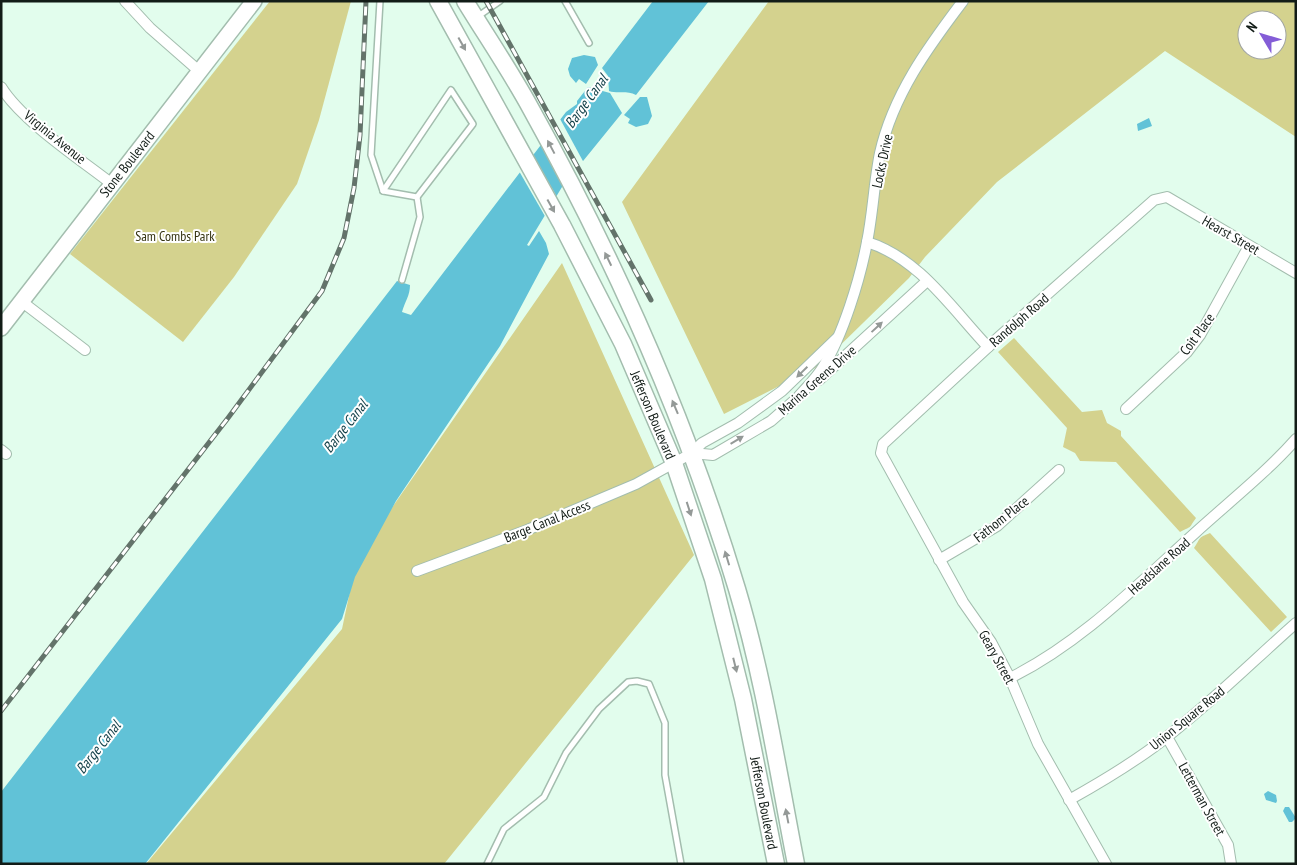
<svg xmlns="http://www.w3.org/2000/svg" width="1297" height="865" font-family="'PT Sans Narrow',sans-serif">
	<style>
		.green { fill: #d4d28e; fill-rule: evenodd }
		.water { fill: #61c2d7 }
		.pier { fill: #e2fded }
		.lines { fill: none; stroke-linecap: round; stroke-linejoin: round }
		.lane-casing { stroke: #a3bdae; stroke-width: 8 }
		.street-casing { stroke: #a3bdae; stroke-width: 12 }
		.secondary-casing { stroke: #a3bdae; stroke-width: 18 }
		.primary-casing { stroke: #a3bdae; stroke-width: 19 }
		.lane { stroke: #fff; stroke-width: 5 }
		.street { stroke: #fff; stroke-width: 10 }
		.secondary { stroke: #fff; stroke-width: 15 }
		.primary { stroke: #fff; stroke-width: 16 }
		.rail-casing { stroke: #63736a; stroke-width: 5 }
		.rail { stroke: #fff; stroke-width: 3; stroke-dasharray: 9; stroke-linecap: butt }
		.oneway { fill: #949997 }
		.labels { text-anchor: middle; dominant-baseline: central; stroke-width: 4; stroke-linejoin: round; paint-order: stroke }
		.street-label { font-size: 14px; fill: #121c17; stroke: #fff }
		.park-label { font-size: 14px; fill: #353312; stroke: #fff }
		.water-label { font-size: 15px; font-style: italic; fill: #103e47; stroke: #fff }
	</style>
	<rect width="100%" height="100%" fill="#e2fded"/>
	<g class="green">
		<polygon points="270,1 351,1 319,120 297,184 234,277 183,342 70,254"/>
		<path d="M769 1H1296V137L1165 51 997 182 925 257 909 278 819 366 724 414 622 202ZM1247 20H1277V50H1247Z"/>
		<polygon points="562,263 694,555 444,864 146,864 342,629 357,558"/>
		<path d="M1014 338 1082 412 1102 410 1107 423 1121 431V436L1196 518C1188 529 1194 525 1180 532L1116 462 1080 461 1075 453 1063 447 1067 428 998 352Z"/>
		<path d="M1210 533 1287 617 1271 632 1194 548C1201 538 1197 538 1210 533Z"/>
	</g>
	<g class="water">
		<path d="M653 1H709L636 95C627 90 617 94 609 91L608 76 602 68Z"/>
		<polygon points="584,55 595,57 598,65 586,84 579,79 576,83 570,76 568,69 572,58"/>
		<path d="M588 87 610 93 622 113 562 187 527 245 529 246 539 231 546 243 549 254 500 346 396 501 355 577 342 619 145 864H1V792L397 281 410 285C410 296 405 301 402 312L411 315 566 112 577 104V101Z"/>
		<polygon points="640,97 647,97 652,116 648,124 636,127 628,123 630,119 624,115"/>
		<polygon points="1149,118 1152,126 1138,131 1137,124"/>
		<polygon points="1268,791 1276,795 1277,801 1276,803 1266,800 1264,794"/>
		<polygon points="1285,807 1289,807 1296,818 1292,822 1289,822 1283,811"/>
	</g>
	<g class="pier">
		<polygon points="559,117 584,163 565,188 540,143"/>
		<polygon points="532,153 558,199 546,218 519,171"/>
	</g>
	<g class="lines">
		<g class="lane-casing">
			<g id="lane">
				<polyline points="380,1 371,155 383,191"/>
				<polyline points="565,1 589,43"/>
				<polyline points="477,17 500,1"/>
				<polygon points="451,90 473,124 417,197 383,191"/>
				<polyline points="402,280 420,217 417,197"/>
				<polyline points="487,864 504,829 544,797 566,753 599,709 628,682 637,681 649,684 665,723 665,775 681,864"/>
			</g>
		</g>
		<g class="street-casing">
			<g id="street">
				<polyline points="125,1 150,28 199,71"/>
				<path d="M1 87C22 121 80 159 112 184"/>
				<path d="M867 242C919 258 952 309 988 347"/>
				<polyline points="21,301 85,350"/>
				<polyline points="819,380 927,281"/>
				<path d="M799 396C807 387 817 377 823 367 843 335 860 279 867 242 873 213 874 182 880 153 893 95 928 47 963 1"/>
				<polyline points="1126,409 1187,352 1200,335 1249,246"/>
				<polyline points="1,450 6,454"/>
				<polyline points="692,453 713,455 771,421 804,392"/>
				<polyline points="939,560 997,526 1059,470"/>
				<polyline points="417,571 527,530 636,484 692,453 702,443 738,423 782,391 837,338"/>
				<path d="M1010 678C1081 643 1137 585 1195 533 1229 502 1266 473 1296 439"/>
				<polyline points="1167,737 1228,845 1231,864"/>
				<path d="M1069 800C1103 781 1137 761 1168 736 1213 701 1253 661 1296 623"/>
				<polyline points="1106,864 1038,744 1010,678 991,642 963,602 881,453 883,444 1000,336 1154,200 1167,197 1296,273"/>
			</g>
		</g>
		<g class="secondary-casing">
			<polyline id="secondary" points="1,328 254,1"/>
		</g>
		<g class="primary-casing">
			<g id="primary">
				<polyline points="438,1 562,225 623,344 674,463 713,579 743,699 776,864"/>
				<path d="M465 1C487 37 511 72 531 109 616 262 687 422 737 589 764 679 778 772 796 864"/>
			</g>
		</g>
		<use href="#lane" class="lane"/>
		<use href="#street" class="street"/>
		<use href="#secondary" class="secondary"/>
		<use href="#primary" class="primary"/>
		<g class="rail-casing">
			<g id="rail">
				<polyline points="486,1 651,300"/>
				<polyline points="1,711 228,418 322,291 344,238 354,188 360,135 366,1"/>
			</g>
		</g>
		<use href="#rail" class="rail"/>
	</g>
	<defs><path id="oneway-solid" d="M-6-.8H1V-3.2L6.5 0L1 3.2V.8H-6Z" transform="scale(1.25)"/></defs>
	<g class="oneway">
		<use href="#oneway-solid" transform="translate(462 44) rotate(61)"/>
		<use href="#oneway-solid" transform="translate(551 147) rotate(-118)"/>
		<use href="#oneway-solid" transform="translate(551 206) rotate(61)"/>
		<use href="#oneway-solid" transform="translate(608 259) rotate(-116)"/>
		<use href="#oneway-solid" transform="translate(877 327) rotate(-43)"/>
		<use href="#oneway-solid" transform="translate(802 372) rotate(136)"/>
		<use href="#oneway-solid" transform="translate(675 407) rotate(-113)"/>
		<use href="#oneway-solid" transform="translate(737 440) rotate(-31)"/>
		<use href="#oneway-solid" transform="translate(689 509) rotate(72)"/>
		<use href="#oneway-solid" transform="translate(727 558) rotate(-107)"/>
		<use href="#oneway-solid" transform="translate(735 665) rotate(76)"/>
		<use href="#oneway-solid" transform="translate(787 816) rotate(-101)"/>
	</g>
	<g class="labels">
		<g class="street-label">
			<text transform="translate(55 137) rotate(39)">Virginia Avenue</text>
			<text transform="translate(882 161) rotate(-78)">Locks Drive</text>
			<text transform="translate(127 164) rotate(-52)">Stone Boulevard</text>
			<text transform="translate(1231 235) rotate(30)">Hearst Street</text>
			<text transform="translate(1019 320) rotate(-41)">Randolph Road</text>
			<text transform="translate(1197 334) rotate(-54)">Coit Place</text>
			<text transform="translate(817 380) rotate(-41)">Marina Greens Drive</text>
			<text transform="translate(653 415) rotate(67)">Jefferson Boulevard</text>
			<text transform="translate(1001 519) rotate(-38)">Fathom Place</text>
			<text transform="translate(547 521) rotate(-22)">Barge Canal Access</text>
			<text transform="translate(1159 566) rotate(-42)">Headslane Road</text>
			<text transform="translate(997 657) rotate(61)">Geary Street</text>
			<text transform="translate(1187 718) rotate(-39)">Union Square Road</text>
			<text transform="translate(1202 799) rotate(61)">Letterman Street</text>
			<text transform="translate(764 803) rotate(79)">Jefferson Boulevard</text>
		</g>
		<g class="park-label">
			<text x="175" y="236">Sam Combs Park</text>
		</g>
		<g class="water-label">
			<text transform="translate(586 101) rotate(-54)">Barge Canal</text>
			<text transform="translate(345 426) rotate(-52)">Barge Canal</text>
			<text transform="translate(98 747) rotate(-52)">Barge Canal</text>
		</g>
	</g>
	<rect width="1297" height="865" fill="none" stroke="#121c17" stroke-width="5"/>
	<g transform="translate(1262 35) rotate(308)"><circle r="24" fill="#ffffff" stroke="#a0a4a2"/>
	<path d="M0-4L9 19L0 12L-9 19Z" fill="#845dd7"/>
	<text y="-8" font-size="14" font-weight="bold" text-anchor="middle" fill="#121c17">N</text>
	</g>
</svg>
